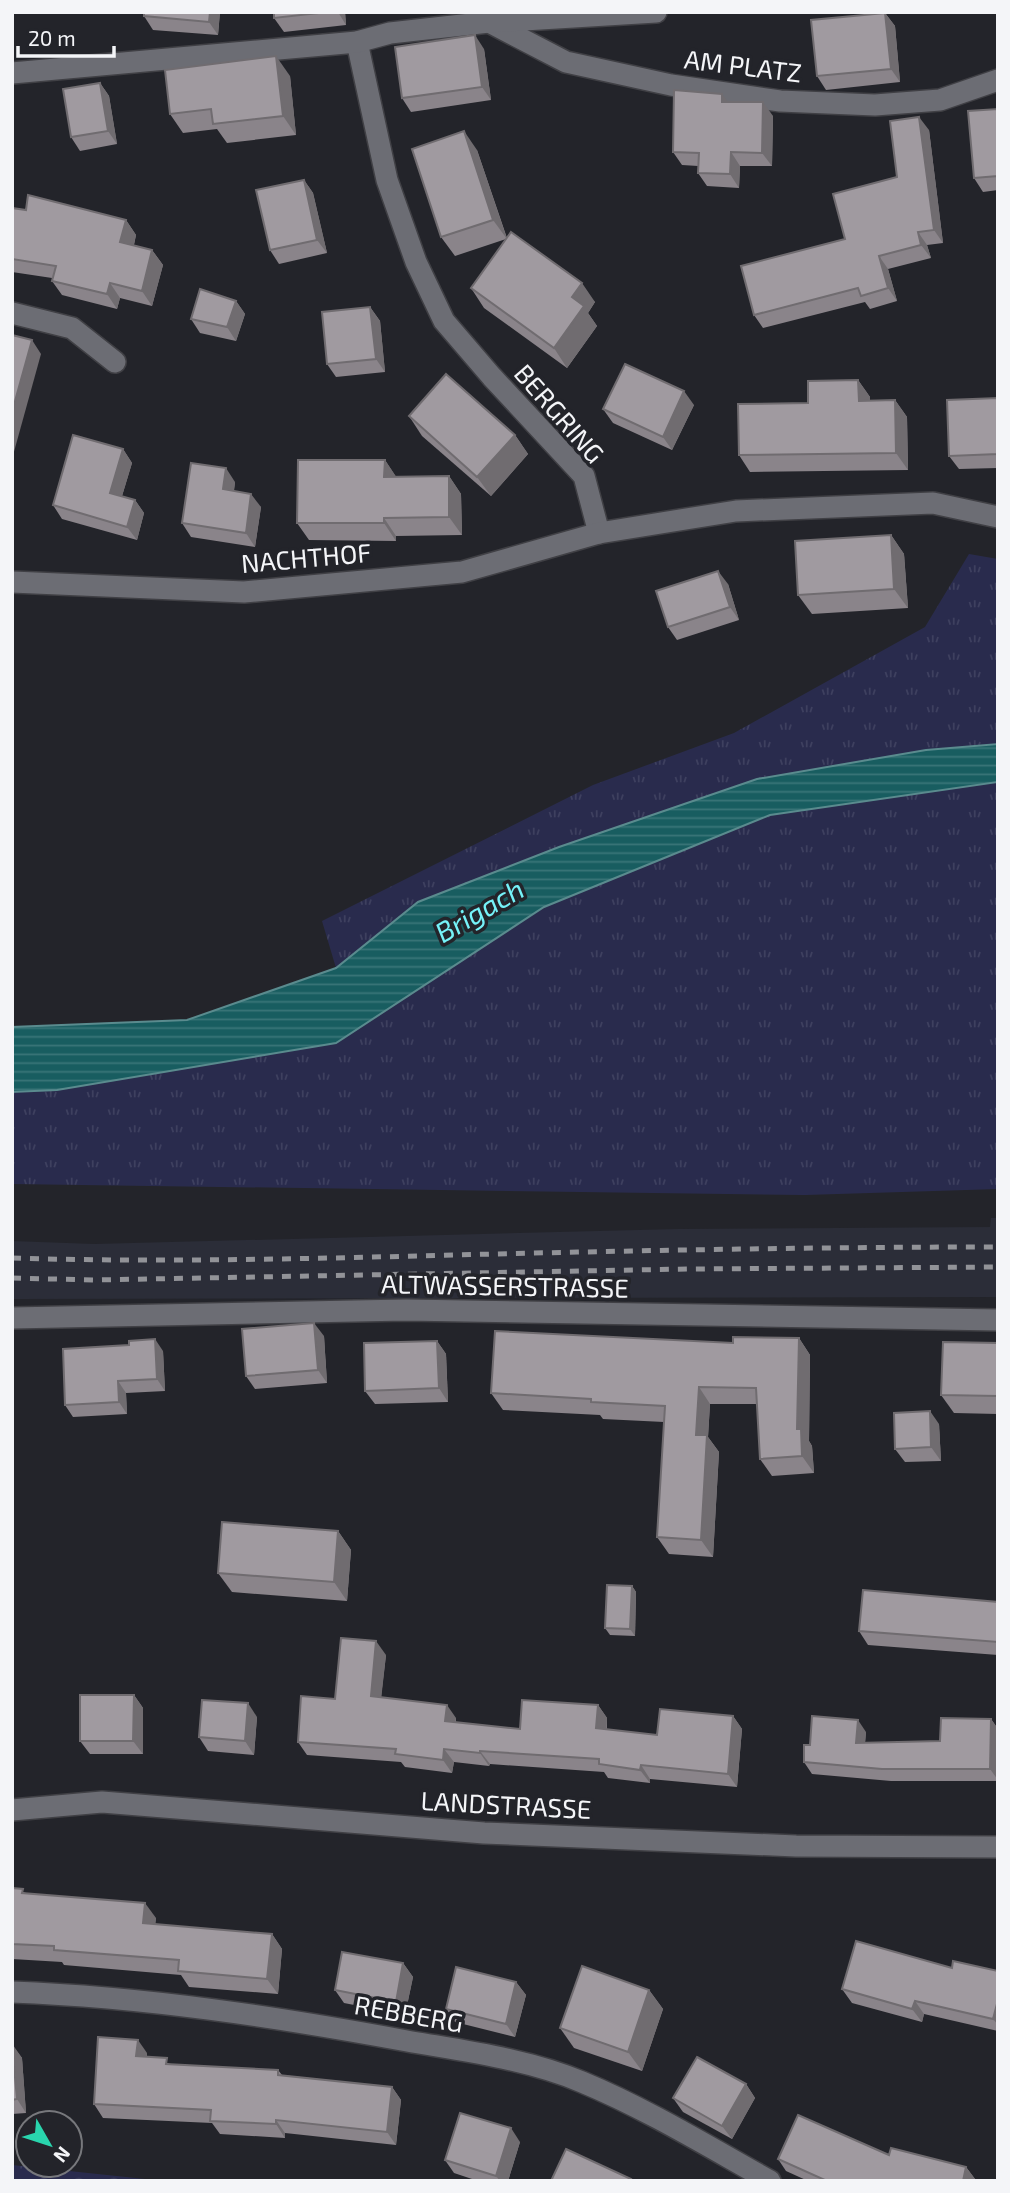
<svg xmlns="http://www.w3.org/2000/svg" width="1010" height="2193" font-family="'Exo 2',sans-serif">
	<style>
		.built { fill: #2b2d38 }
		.grass { fill: url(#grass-tufts) }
		.forest { fill: url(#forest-crowns) }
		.water { fill: url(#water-rules); stroke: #5a8b8e; stroke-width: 2 }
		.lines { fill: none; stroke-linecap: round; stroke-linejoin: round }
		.street-casing { stroke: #404045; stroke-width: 24 }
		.secondary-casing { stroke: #404045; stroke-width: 24 }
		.street { stroke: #6c6d74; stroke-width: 21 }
		.secondary { stroke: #6c6d74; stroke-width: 21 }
		.rail { stroke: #929398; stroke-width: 5; stroke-dasharray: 9 9; stroke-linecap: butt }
		.wall { fill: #8a848a }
		.shaded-wall { fill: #706c70 }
		.building { fill: #a09aa0; stroke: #706c70; stroke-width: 2 }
		.labels { text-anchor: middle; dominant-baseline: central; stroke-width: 7; stroke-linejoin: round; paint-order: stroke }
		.street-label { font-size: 26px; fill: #f4f5f8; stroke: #23242a }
		.water-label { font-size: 28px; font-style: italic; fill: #75f2f8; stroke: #23242a }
	</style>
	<defs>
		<pattern id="grass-tufts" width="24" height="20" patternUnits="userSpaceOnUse" patternTransform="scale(1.75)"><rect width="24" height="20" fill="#292b4d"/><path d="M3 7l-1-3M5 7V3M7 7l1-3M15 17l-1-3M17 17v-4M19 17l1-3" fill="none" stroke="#3e405f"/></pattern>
		<pattern id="forest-crowns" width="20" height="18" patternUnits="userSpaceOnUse" patternTransform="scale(1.75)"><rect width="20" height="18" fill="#292b4d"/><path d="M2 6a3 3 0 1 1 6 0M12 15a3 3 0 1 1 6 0" fill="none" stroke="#3e405f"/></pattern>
		<pattern id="water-rules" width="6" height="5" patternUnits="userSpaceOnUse" patternTransform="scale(1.75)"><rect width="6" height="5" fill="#185d60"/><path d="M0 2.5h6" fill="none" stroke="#3a7578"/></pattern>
	</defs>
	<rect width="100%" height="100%" fill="#23242a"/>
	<polygon class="built" points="991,1218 998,1218 998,1297 12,1299 12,1241 94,1244 678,1229 990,1227"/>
	<g class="grass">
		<polygon points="969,554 998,559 998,744 926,750 418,902 336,968 322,921 593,785 734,733 925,627"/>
		<polygon points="998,782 998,1189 805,1195 12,1184 12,1092 57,1090 336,1043 544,907 770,815"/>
	</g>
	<polygon class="forest" points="12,2165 164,2181 12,2181"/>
	<polygon class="water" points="998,744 998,782 770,815 544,907 336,1043 57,1090 12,1092 12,1027 187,1020 336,968 418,902 559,847 757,779 926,750"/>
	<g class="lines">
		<g class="street-casing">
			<g id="street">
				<polyline points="491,23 566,62 671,85 780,101 875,105 940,100 998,80"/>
				<polyline points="357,42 387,180 416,262 444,321 492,377 584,476 599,533"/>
				<polyline points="12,73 357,42 390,33 489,22 656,12"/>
				<polyline points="12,313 72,328 115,362"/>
				<polyline points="12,1318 406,1310 998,1320"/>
				<path d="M12 1992C145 1997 277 2017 407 2041 464 2051 528 2059 582 2082 647 2109 709 2147 770 2181"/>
			</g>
		</g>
		<g class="secondary-casing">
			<g id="secondary">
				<polyline points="12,582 244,592 462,572 599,533 736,511 933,503 998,517"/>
				<polyline points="12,1810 102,1802 484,1833 796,1846 998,1847"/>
			</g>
		</g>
		<use href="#street" class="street"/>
		<use href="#secondary" class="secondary"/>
		<g class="rail">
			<path d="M12 1258C173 1263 334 1258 494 1254 662 1250 830 1247 998 1247"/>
			<polyline points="12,1278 93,1280 687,1269 998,1267"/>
		</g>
	</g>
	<g class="wall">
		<polygon points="220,12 218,35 153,30 144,16"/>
		<polygon points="274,12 345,12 346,25 284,32 274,18"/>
		<polygon points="885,13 895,26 900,82 826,90 817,76"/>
		<polygon points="484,49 491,100 411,112 402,98"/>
		<polygon points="290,76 296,135 227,143 217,129 183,133 170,114"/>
		<polygon points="100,83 109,96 117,144 80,151 71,137"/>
		<polygon points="728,102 773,116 772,166 740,166 739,188 707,186 698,173 698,166 682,165 673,152"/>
		<polygon points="998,109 998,190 983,192 974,178"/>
		<polygon points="929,130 943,243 927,245 931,258 888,269 897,301 870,309 865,302 763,328 754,315 845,239 897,177"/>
		<polygon points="477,150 507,238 595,302 588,313 597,326 567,368 484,308 471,288 506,239 455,256 441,237"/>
		<polygon points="304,180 313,193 327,253 279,264 270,250"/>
		<polygon points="12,208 126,220 136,235 134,245 152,250 163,265 152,306 120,298 117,309 62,295 52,281 52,278 12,272"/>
		<polygon points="236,301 245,314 236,341 200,333 191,319"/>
		<polygon points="370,307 380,321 385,372 336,377 327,364"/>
		<polygon points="858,380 870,397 870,401 895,400 907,417 908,470 750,472 739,455 808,403"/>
		<polygon points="998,398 998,468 959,469 949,456"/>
		<polygon points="694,405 672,450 613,423 603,409"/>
		<polygon points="409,416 515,435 528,454 491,496 422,436"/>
		<polygon points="123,449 132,463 122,496 135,500 144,513 137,540 62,519 53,505"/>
		<polygon points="385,460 396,477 449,476 461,494 462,535 396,536 396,541 309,540 297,523"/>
		<polygon points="235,482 234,491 261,507 255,547 191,537 182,523"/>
		<polygon points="891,535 904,554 908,608 812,614 798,595"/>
		<polygon points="728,584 739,620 677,640 668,627"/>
		<polygon points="324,1336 327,1383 255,1389 246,1376"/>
		<polygon points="799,1338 810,1355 809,1441 812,1446 814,1473 772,1476 760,1459 757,1404 710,1404 708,1437 719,1452 713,1557 669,1554 657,1537 664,1422 603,1419 600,1415 503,1410 491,1393 733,1343"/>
		<polygon points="437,1341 446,1354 448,1402 375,1404 365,1391"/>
		<polygon points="998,1343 998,1414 954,1413 941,1395"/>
		<polygon points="163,1351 165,1391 126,1393 127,1414 73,1417 65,1405"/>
		<polygon points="939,1424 941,1461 905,1462 895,1449"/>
		<polygon points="338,1531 351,1550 347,1601 232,1592 218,1573"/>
		<polygon points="632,1586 636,1592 635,1636 610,1635 605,1628"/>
		<polygon points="998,1602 998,1655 868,1645 859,1631"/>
		<polygon points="386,1655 381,1697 456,1718 456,1722 520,1729 598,1705 607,1718 607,1729 657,1735 733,1716 742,1729 737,1787 650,1779 650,1783 608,1778 604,1772 490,1764 489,1766 454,1762 452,1773 405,1767 401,1762 307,1755 298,1742 335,1699"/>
		<polygon points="134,1695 143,1708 143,1754 90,1754 80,1741"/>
		<polygon points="257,1717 254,1755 208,1751 199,1737"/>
		<polygon points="991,1719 998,1729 998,1781 891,1781 812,1774 804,1762 810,1745 866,1732 865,1743 940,1741"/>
		<polygon points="12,1888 26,1893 156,1918 155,1924 272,1934 282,1949 278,1994 189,1987 181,1975 64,1965 62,1962 12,1959"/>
		<polygon points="403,1963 413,1977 405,2015 344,2003 335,1990"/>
		<polygon points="952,1968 998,1971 998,2031 924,2014 922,2022 852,2003 842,1989"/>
		<polygon points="516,1982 526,1995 515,2037 455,2022 446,2009"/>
		<polygon points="649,1990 663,2009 642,2071 574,2048 560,2028"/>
		<polygon points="12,2045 22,2058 26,2113 12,2114"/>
		<polygon points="147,2053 147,2057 171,2064 278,2070 282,2075 392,2087 401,2100 396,2145 285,2133 285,2138 220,2134 212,2123 103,2118 94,2104"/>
		<polygon points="746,2084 755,2098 732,2139 683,2112 673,2098"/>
		<polygon points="520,2142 508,2181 478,2181 454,2173 445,2160"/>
		<polygon points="889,2155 966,2167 975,2179 975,2181 808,2181 786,2171 778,2159"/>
	</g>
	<g class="shaded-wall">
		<polygon points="210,12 220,12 218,35 209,22"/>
		<polygon points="338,12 345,12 346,25"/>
		<polygon points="885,13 895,26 900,82 891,69"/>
		<polygon points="475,35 484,49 491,100 482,87"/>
		<polygon points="276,56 290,76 296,135 283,116"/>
		<polygon points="100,83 109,96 117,144 108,131"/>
		<polygon points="722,94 732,107 722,102"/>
		<polygon points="763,102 773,116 772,166 762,153"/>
		<polygon points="919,117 929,130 943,243 934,230"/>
		<polygon points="464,131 477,150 507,239 493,220"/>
		<polygon points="731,152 740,166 739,188 730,174"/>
		<polygon points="304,180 313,193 327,253 317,240"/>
		<polygon points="126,220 136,235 131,257 120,242"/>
		<polygon points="918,232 927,245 931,258 921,245"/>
		<polygon points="152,250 163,265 152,306 142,291"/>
		<polygon points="879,256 888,269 897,301 888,288"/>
		<polygon points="110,283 120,298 117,309 107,294"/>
		<polygon points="582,283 595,302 588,313 597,326 567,368 554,348 572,297"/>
		<polygon points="236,301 245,314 236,341 227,327"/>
		<polygon points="370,307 380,321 385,372 376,359"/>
		<polygon points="32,340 41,354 12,459 12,412"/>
		<polygon points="858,380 870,397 870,418 859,401"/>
		<polygon points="684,391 694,405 672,450 663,437"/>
		<polygon points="895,400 907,417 908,470 896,453"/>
		<polygon points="515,435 528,454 491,496 477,477"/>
		<polygon points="123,449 132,463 119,506 110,493"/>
		<polygon points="385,460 397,478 384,477"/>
		<polygon points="226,468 235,482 232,503 223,489"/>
		<polygon points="449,476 461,494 462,535 449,517"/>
		<polygon points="251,494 261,507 255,547 246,533"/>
		<polygon points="135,500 144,513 137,540 127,527"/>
		<polygon points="384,518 396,536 396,541 384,523"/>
		<polygon points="891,535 904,554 908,608 894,589"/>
		<polygon points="718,571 728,584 739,620 730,607"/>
		<polygon points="314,1323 324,1336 327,1383 318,1370"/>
		<polygon points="799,1338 810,1355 809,1441 812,1446 814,1473 802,1456 797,1429"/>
		<polygon points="155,1339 163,1351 165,1391 157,1379"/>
		<polygon points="437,1341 446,1354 448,1402 439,1388"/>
		<polygon points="118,1381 126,1393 127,1414 119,1402"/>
		<polygon points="699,1387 710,1404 708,1437 719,1452 713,1557 701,1540 696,1435"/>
		<polygon points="930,1411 939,1424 941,1461 931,1447"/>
		<polygon points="338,1531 351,1550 347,1601 334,1582"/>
		<polygon points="632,1586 636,1592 635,1636 630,1629"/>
		<polygon points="376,1641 386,1655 380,1709 371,1696"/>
		<polygon points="134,1695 143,1708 143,1754 133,1741"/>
		<polygon points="248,1703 257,1717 254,1755 245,1741"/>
		<polygon points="447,1705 456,1718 454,1734 445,1721"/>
		<polygon points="598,1705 607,1718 606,1741 596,1728"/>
		<polygon points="733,1716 742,1729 737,1787 728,1774"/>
		<polygon points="991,1719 998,1729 998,1780 990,1769"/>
		<polygon points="858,1720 866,1732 864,1755 856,1743"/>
		<polygon points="444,1749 454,1762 452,1773 443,1760"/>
		<polygon points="480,1751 490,1764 489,1766 480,1753"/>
		<polygon points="641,1765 650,1779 650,1783 640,1770"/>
		<polygon points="145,1903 156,1918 154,1939 143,1923"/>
		<polygon points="272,1934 282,1949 278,1994 267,1979"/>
		<polygon points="403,1963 413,1977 405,2015 396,2002"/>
		<polygon points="516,1982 526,1995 515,2037 506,2024"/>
		<polygon points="649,1990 663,2009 642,2071 628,2052"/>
		<polygon points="998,2000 998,2025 993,2019"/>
		<polygon points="915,2001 924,2014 922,2022 912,2009"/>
		<polygon points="138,2040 147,2053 146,2070 136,2056"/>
		<polygon points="13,2045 22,2058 26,2113 17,2099"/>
		<polygon points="746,2084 755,2098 732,2139 722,2126"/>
		<polygon points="392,2087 401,2100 396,2145 387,2132"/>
		<polygon points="276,2120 285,2133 285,2138 276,2124"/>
		<polygon points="511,2128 520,2142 508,2181 500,2181 496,2176"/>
		<polygon points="966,2167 975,2179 975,2181 963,2181"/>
	</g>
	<g class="building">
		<polygon points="144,12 210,12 209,22 144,16"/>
		<polygon points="274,12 328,12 274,18"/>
		<polygon points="885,13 891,69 817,76 811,20"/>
		<polygon points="475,35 482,87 402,98 395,47"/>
		<polygon points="276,56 283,116 213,124 211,109 170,114 165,70"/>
		<polygon points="100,83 108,131 71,137 63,89"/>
		<polygon points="674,90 722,94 722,102 763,102 762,153 731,152 730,174 698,173 699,153 673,152"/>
		<polygon points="998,109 998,176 974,178 968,111"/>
		<polygon points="919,117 934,230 918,232 921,245 879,256 888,288 861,296 858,288 754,315 741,266 845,239 833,194 897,177 890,121"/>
		<polygon points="464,131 493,220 441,237 412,149"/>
		<polygon points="304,180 317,240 270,250 256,190"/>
		<polygon points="28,195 126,220 120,242 152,250 142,291 110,283 107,294 52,281 56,266 12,259 12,208 26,210"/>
		<polygon points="511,232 582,283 572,297 584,306 554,348 471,288"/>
		<polygon points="200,289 236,301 227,327 191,319"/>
		<polygon points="370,307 376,359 327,364 322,312"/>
		<polygon points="12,335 32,340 12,412"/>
		<polygon points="625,364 684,391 663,437 603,409"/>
		<polygon points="446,374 515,435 477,477 409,416"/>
		<polygon points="858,380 859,401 895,400 896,453 739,455 738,404 808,403 808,381"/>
		<polygon points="998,398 998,454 949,456 947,400"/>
		<polygon points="73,435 123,449 110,493 135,500 127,527 53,505"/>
		<polygon points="298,460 385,460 384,477 449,476 449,517 384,518 384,523 297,523"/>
		<polygon points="191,463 226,468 223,489 251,494 246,533 182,523"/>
		<polygon points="891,535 894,589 798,595 795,541"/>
		<polygon points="718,571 730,607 668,627 656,591"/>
		<polygon points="314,1323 318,1370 246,1376 242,1329"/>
		<polygon points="495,1331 733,1343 733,1337 799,1338 797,1429 801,1429 802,1456 760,1459 756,1388 699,1387 696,1435 707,1435 701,1540 657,1537 665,1406 591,1402 591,1399 491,1393"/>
		<polygon points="155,1339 157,1379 118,1381 119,1402 65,1405 63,1349 129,1345 129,1341"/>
		<polygon points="437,1341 439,1388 365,1391 364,1343"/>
		<polygon points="943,1342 998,1343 998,1396 941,1395"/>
		<polygon points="930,1411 931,1447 895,1449 894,1413"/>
		<polygon points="222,1522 338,1531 334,1582 218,1573"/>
		<polygon points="607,1585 632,1586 630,1629 605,1628"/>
		<polygon points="863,1590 998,1602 998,1642 859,1631"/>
		<polygon points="341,1638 376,1641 371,1696 447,1705 445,1721 520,1729 522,1700 598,1705 596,1728 657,1735 660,1709 733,1716 728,1774 641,1765 640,1770 599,1764 599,1759 480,1751 480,1753 444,1749 443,1760 395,1754 396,1749 298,1742 301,1696 335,1699"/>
		<polygon points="80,1695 134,1695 133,1741 80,1741"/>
		<polygon points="202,1700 248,1703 245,1741 199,1737"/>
		<polygon points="812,1716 858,1720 856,1743 940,1741 941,1718 991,1719 990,1769 882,1769 804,1762 804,1745 810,1745"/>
		<polygon points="12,1888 23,1889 22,1893 145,1903 143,1923 272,1934 267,1979 178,1971 179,1960 54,1950 54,1946 12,1944"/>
		<polygon points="856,1941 952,1968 953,1961 998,1971 998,2000 993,2019 915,2001 912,2009 842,1989"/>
		<polygon points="342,1952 403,1963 396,2002 335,1990"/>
		<polygon points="582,1966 649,1990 628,2052 560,2028"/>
		<polygon points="456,1967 516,1982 506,2024 446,2009"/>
		<polygon points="98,2037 138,2040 136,2056 167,2058 166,2064 278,2070 278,2075 392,2087 387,2132 276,2120 276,2124 210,2121 211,2110 94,2104"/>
		<polygon points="12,2045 17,2099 12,2100"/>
		<polygon points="697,2057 746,2084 722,2126 673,2098"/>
		<polygon points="460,2113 511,2128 496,2176 445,2160"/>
		<polygon points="798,2115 889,2155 891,2148 966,2167 963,2181 827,2181 778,2159"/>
		<polygon points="566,2149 631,2179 630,2181 551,2181"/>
	</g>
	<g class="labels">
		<g class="street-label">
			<text transform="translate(743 65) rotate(7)">AM PLATZ</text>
			<text transform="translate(560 413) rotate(49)">BERGRING</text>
			<text transform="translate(306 557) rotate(-5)">NACHTHOF</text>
			<text transform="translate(505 1285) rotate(1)">ALTWASSERSTRASSE</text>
			<text transform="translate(506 1804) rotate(3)">LANDSTRASSE</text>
			<text transform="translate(409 2013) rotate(10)">REBBERG</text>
		</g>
		<g class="water-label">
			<text transform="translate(479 910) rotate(-30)">Brigach</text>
		</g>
	</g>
	<rect width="1010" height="2193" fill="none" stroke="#f4f5f8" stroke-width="28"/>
	<g transform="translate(49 2144) rotate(129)"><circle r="33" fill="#23242a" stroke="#77787c" stroke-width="2"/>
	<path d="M0-5L12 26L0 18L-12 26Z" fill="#29d5ad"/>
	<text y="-10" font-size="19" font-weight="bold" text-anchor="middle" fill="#f4f5f8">N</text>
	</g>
	<path d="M18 46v10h96v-10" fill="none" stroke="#f4f5f8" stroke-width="3.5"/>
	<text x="28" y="46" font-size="21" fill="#f4f5f8" stroke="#23242a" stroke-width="5" paint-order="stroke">20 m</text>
</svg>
